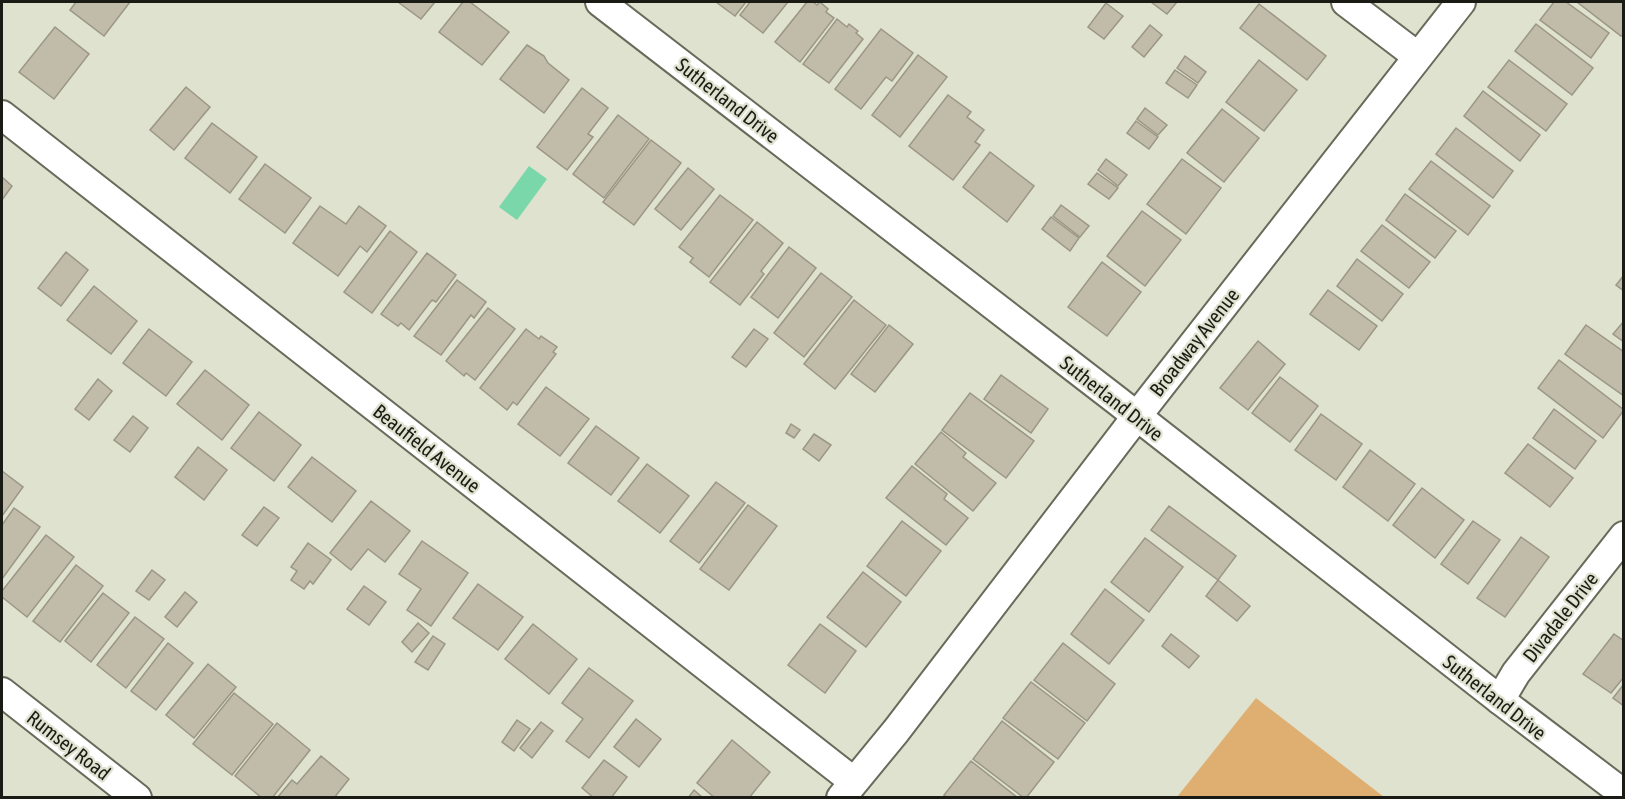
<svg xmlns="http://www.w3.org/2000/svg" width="1625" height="799" font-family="'Asap Condensed',sans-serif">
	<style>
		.green { fill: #dfaf71 }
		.water { fill: #79d7aa }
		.building { fill: #c1bcaa; stroke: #9b9685; stroke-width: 1.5 }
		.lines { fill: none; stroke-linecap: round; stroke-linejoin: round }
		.street-casing { stroke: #676b5a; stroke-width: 32 }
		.street { stroke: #fff; stroke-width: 28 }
		.labels { text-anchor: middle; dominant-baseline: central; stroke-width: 4.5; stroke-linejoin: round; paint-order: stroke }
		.street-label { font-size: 20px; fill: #1a1b14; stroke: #dee2cf }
	</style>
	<rect width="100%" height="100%" fill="#dee2cf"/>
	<polygon class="green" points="1256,698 1384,797 1177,797"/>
	<polygon class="water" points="529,166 547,179 517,220 499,207"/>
	<g class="building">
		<polygon points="76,2 130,2 104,36 70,10"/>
		<polygon points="398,2 435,2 421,19"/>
		<polygon points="463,2 470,2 509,32 482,65 439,32"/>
		<polygon points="716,2 746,2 735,16"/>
		<polygon points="750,2 788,2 763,33 740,15"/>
		<polygon points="807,2 813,2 817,5 820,2 828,9 826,12 834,18 800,62 775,42"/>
		<polygon points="1151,2 1177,2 1167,14"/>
		<polygon points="1554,2 1566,2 1609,33 1591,58 1540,20"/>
		<polygon points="1577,2 1624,2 1624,34 1621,36"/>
		<polygon points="1106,3 1123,16 1104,39 1088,27"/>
		<polygon points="1259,4 1326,56 1307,80 1240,28"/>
		<polygon points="837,19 847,27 849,24 858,31 856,33 863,39 829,83 803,64"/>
		<polygon points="1536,24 1593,68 1572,95 1515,51"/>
		<polygon points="1150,25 1162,35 1144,57 1132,47"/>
		<polygon points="55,27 89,54 54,99 19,72"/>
		<polygon points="881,29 913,53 892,81 886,77 861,109 835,89"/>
		<polygon points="527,45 544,56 548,63 569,80 544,113 500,79"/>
		<polygon points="918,55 947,77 900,137 872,115"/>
		<polygon points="1185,56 1206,72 1198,83 1177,68"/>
		<polygon points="1259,60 1297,90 1264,131 1226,102"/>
		<polygon points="1509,60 1567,104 1546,131 1488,87"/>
		<polygon points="1175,70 1197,85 1188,98 1166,83"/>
		<polygon points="186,87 210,107 174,150 150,130"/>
		<polygon points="582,88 608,108 588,134 593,137 567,170 537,147"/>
		<polygon points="1483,91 1540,135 1520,161 1464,116"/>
		<polygon points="948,95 971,112 967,117 984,130 975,142 980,145 953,180 909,146"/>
		<polygon points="1145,108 1167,125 1158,135 1137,119"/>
		<polygon points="1222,109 1259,138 1224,182 1187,153"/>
		<polygon points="618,115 649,139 604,198 573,174"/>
		<polygon points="1136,121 1158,137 1149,149 1127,133"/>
		<polygon points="212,123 257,157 230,193 185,158"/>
		<polygon points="1456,128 1513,171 1493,198 1436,154"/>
		<polygon points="651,140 681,163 634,225 603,202"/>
		<polygon points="990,152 1034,186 1007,222 963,187"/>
		<polygon points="1106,159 1127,175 1118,186 1098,170"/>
		<polygon points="1182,159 1221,188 1186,234 1147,204"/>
		<polygon points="1431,161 1490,206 1468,235 1409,189"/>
		<polygon points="265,164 311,198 285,233 239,199"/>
		<polygon points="688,168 714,189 681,230 655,209"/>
		<polygon points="1097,173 1118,188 1109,199 1088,184"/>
		<polygon points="2,177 12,186 2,200"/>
		<polygon points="1405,194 1456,231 1435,258 1386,220"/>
		<polygon points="720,195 753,220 709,277 690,262 693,258 679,247"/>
		<polygon points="1061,205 1089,226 1080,237 1053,216"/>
		<polygon points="320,206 346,224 359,206 386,226 367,252 360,246 338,276 293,243"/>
		<polygon points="1142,211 1181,240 1145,286 1107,256"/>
		<polygon points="1051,217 1079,238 1070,251 1042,229"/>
		<polygon points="757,222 783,243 761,271 764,274 740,305 710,282"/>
		<polygon points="1382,225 1430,262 1409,288 1361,251"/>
		<polygon points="390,231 417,252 372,313 344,292"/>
		<polygon points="789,247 816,268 778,318 751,297"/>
		<polygon points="66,252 88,270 61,306 38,288"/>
		<polygon points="427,253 456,275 436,302 432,300 409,330 401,323 398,326 381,314"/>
		<polygon points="1357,259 1403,294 1382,321 1337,286"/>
		<polygon points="1102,262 1141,292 1107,336 1068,307"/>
		<polygon points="821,273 852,297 804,357 774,333"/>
		<polygon points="1624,275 1624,291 1616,285"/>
		<polygon points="457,280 486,302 474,318 471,315 441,355 414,336"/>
		<polygon points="94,286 137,321 111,354 67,320"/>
		<polygon points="1328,290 1377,326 1359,350 1310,314"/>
		<polygon points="854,300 886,325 835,389 804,364"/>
		<polygon points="488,308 515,329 475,380 466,373 464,376 446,361"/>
		<polygon points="1624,321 1624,342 1613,334"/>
		<polygon points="889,325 913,344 875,392 851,374"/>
		<polygon points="1586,325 1624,352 1624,396 1565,354"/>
		<polygon points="149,329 192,362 166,396 123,363"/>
		<polygon points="526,329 539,339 541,336 557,347 553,352 556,354 517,405 513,402 507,410 480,388"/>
		<polygon points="754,329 768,339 746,367 732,357"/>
		<polygon points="1258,341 1285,364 1248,410 1220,388"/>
		<polygon points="1559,360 1624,410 1603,438 1538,388"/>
		<polygon points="205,370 249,405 222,440 177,404"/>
		<polygon points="1001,375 1048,409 1031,433 984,399"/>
		<polygon points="1280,377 1318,406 1290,442 1252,413"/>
		<polygon points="98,379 112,391 89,420 75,409"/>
		<polygon points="546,387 589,419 560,456 518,424"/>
		<polygon points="970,393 1034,441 1006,478 942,430"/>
		<polygon points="1554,409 1596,441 1575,469 1533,438"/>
		<polygon points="259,412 301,445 274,481 231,448"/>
		<polygon points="1321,414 1362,444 1336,480 1295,450"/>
		<polygon points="133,416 148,428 130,452 114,440"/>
		<polygon points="791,424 800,430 794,438 786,433"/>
		<polygon points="596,426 639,458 611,495 568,463"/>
		<polygon points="941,432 966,453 963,457 996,483 973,511 915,464"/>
		<polygon points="814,434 831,445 819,461 803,449"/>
		<polygon points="1528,444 1573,478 1550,507 1505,473"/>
		<polygon points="198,447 227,470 204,500 175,477"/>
		<polygon points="1370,450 1415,484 1388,521 1343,487"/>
		<polygon points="312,457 356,491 332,522 288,487"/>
		<polygon points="647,464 689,496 660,533 618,501"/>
		<polygon points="912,466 947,494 944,499 968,518 946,545 886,498"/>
		<polygon points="2,471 23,487 2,516"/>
		<polygon points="716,482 745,503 699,563 670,541"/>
		<polygon points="1422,488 1464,520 1435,558 1393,525"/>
		<polygon points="371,501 410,531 385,562 368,549 351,570 330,553"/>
		<polygon points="748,505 777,526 729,590 700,569"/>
		<polygon points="1169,506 1236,556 1218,580 1151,530"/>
		<polygon points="264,507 279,518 257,546 242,535"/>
		<polygon points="14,508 40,527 2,579 2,525"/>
		<polygon points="902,521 941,551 906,596 867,566"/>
		<polygon points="1473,521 1500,540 1468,584 1441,564"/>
		<polygon points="46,535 74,557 27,617 2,597 2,591"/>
		<polygon points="1521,537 1549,557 1505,617 1477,598"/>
		<polygon points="1145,538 1183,567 1149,612 1111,582"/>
		<polygon points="422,541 468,573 431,626 407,610 421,589 399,574"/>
		<polygon points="308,543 331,560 313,584 310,581 304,589 291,580 297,571 291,567"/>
		<polygon points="76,565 103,586 60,642 33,621"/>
		<polygon points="152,570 165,580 149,600 136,591"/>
		<polygon points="863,572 901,602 866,647 827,617"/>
		<polygon points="1218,580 1250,606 1237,621 1206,596"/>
		<polygon points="478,584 523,617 498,650 453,618"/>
		<polygon points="364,586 386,602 369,625 347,609"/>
		<polygon points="1105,589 1144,620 1109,664 1071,634"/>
		<polygon points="185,592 197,602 177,627 165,617"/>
		<polygon points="103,593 129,613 91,662 65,641"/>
		<polygon points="135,617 164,639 126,688 97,665"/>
		<polygon points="418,623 429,633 412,652 402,642"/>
		<polygon points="533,624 577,659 549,694 505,659"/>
		<polygon points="820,624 856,651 825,693 788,665"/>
		<polygon points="1171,634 1199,656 1189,668 1162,646"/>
		<polygon points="1614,634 1624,641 1624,677 1611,693 1583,674"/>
		<polygon points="433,636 445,644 428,670 415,662"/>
		<polygon points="168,643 193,663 156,710 131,691"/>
		<polygon points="1063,643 1115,684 1087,721 1034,680"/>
		<polygon points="208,664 236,687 194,738 166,715"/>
		<polygon points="589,668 633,701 589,758 566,741 583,719 562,703"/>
		<polygon points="1031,682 1085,723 1058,759 1003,718"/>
		<polygon points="1624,684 1624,706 1613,698"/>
		<polygon points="234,693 273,724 232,775 193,744"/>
		<polygon points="636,719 661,739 639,767 614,747"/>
		<polygon points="517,720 530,729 514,751 502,742"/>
		<polygon points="1002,721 1054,762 1026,798 1024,798 973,759"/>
		<polygon points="541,722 553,731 532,758 520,748"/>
		<polygon points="277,723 310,750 272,798 262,798 235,776"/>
		<polygon points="732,740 770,772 749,798 715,798 697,783"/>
		<polygon points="321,756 349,779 334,798 277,798 292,780 297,784"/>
		<polygon points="604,760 627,777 611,798 594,798 582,788"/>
		<polygon points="971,761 1018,798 948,798 944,795"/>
		<polygon points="694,790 703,798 688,798"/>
	</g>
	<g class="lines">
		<g class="street-casing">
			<g id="street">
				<polyline points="600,2 1115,399 1500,700 1624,794"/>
				<polyline points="1346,2 1417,56"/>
				<polyline points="2,115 853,781"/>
				<polyline points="2,692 137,798"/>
				<polyline points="1500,700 1516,673 1624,536"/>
				<polyline points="841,798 896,731 1137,416 1461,2"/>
			</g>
		</g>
		<use href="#street" class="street"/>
	</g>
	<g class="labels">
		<g class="street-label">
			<text transform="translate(728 100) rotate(38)">Sutherland Drive</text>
			<text transform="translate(1194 342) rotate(-52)">Broadway Avenue</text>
			<text transform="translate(1112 398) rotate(38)">Sutherland Drive</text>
			<text transform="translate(427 448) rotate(38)">Beaufield Avenue</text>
			<text transform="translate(1560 617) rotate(-52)">Divadale Drive</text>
			<text transform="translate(1495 697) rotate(38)">Sutherland Drive</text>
			<text transform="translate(69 745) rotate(38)">Rumsey Road</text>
		</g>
	</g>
	<rect width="1625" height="799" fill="none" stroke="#1a1b14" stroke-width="6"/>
</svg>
